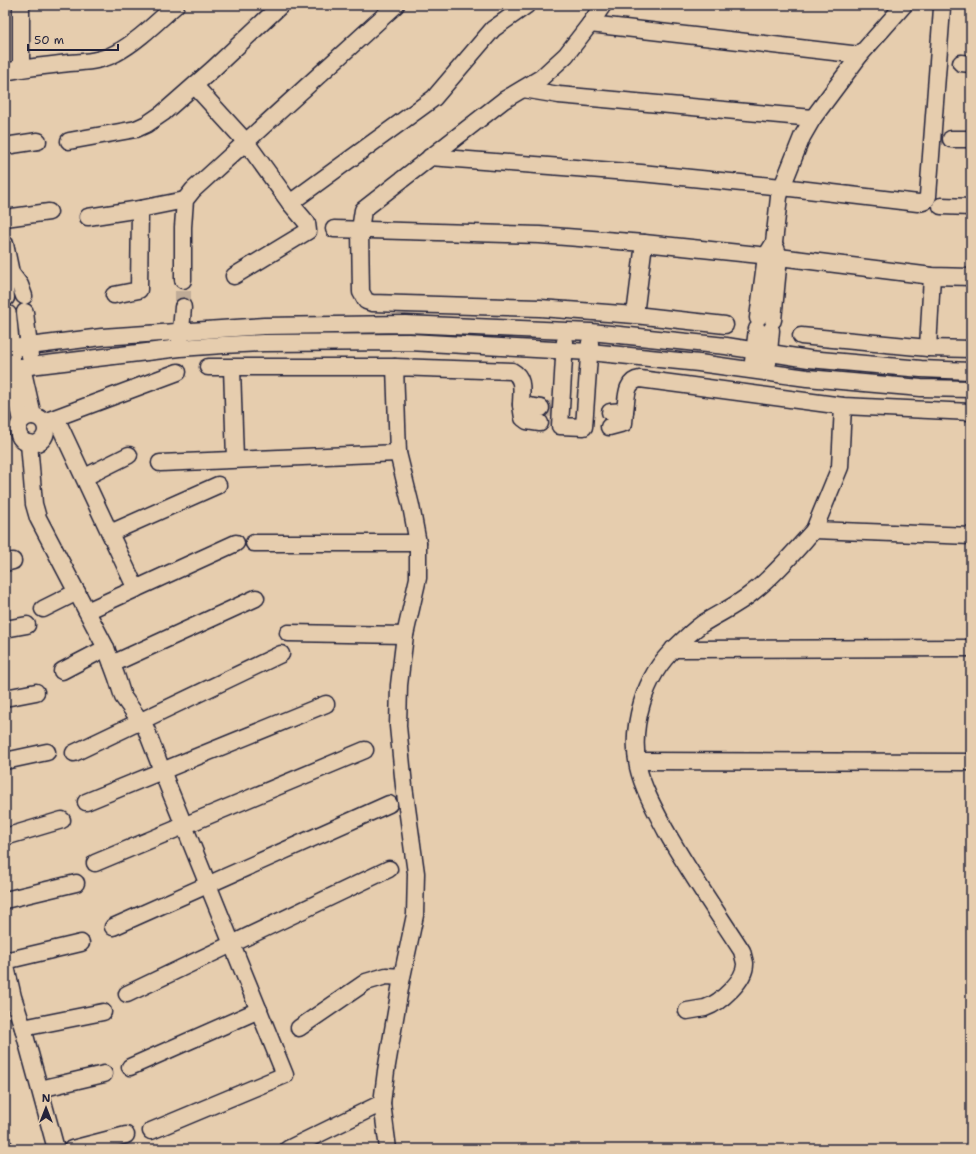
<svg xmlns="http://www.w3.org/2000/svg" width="976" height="1154" font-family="'Shantell Sans',sans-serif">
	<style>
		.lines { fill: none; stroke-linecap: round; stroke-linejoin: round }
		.minor-tunnel { stroke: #bfab97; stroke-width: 16; stroke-dasharray: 16 8; stroke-linecap: butt }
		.minor-casing { stroke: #22223b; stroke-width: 19 }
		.minor { stroke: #e6cdae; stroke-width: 16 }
	</style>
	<rect width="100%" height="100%" fill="#e6cdae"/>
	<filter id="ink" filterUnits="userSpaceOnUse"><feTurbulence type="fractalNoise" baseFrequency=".025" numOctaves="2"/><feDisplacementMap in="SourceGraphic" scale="8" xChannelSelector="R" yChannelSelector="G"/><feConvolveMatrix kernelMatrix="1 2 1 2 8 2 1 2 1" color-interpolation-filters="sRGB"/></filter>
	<g filter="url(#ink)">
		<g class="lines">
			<g class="minor-tunnel">
				<polyline points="183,307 183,280"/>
				<polyline points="541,408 553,409"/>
			</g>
			<g class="minor-casing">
				<g id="minor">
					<polyline points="603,5 590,24 566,55 541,78 504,100 363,210 360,230 361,292 366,301 372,303 540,308 635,315 725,325"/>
					<polyline points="590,24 860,55"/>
					<polyline points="961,63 971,64"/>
					<polyline points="21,68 21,5"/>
					<path d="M5 72C26 67 47 66 69 63 85 62 102 61 116 53 137 42 158 21 176 5"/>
					<polyline points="195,86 246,142 290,203 307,223 308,231 234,276"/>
					<polyline points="523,89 559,95 813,118"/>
					<polyline points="951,139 971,139"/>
					<polyline points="69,141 136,129 147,124 163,113 213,69 281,5"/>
					<polyline points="5,146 38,141"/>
					<path d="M430 157 641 173 782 187 918 203C924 202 926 202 928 196L941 22 942 8 941 5"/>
					<polyline points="290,203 434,98 493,29 527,5"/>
					<polyline points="941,206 971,207"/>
					<polyline points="88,217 140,209 185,200"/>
					<polyline points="5,218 49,212"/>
					<polyline points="334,229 540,235 644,243 779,257 932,276 971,277"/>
					<polyline points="5,244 11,273 20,285 24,296"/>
					<polyline points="183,280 183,227 185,200 193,190 396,5"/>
					<polyline points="114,295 139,290 140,209"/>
					<polyline points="6,298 5,287 11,273"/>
					<polyline points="25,312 30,356"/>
					<polyline points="8,314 12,359"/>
					<polyline points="635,315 644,243"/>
					<polyline points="758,318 766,256 774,243 779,197 782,187 802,137 813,118 860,55 904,5"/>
					<polyline points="773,320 779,257 776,248"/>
					<polyline points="801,336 928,348 971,349"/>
					<polyline points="565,341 560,426 584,427 590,342"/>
					<polyline points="180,342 183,307"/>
					<polyline points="928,348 932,276"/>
					<polyline points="5,349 102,337 264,326 405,324 591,332 726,346 809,359 921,369 971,371"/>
					<polyline points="753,362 757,329"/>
					<polyline points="768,363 771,330"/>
					<polyline points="22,367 33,416"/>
					<polyline points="208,367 395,367"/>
					<polyline points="232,368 235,459"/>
					<polyline points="5,369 180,348 223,345 263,343 409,342 590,352 699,363 807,378 921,388 971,389"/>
					<polyline points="10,369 21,421"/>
					<polyline points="843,406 840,467 814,530 971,536"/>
					<path d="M625 411C627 398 625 381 640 379L843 406 971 412"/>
					<circle cx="32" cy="430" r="14"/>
					<polyline points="56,418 136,589"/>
					<polyline points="44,422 178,372"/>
					<polyline points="540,423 527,421 523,418 521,405 541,408"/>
					<polyline points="609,427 624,423 625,411 610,412"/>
					<polyline points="29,443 34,504 38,518 106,648 117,678 123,697 146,729 168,786 285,1075 151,1131"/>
					<polyline points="160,463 398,453"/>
					<polyline points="85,477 129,455"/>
					<polyline points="110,533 218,485"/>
					<polyline points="254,543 418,543"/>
					<polyline points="5,563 13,561"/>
					<polyline points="43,609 77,592"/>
					<polyline points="87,611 236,543"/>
					<polyline points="5,629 27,625"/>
					<polyline points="288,633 405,635"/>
					<polyline points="673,649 971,648"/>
					<polyline points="112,664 256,598"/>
					<polyline points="62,671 106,648"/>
					<polyline points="5,698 36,692"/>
					<polyline points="74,753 281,654"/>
					<polyline points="5,761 47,752"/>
					<polyline points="638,761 971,762"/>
					<polyline points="86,802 326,704"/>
					<polyline points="5,837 62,820"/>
					<polyline points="95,863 365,750"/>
					<polyline points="5,900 76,883"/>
					<polyline points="113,927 389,804"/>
					<polyline points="5,961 81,943"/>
					<polyline points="5,962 13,997 23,1028 56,1149"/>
					<polyline points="127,994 389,869"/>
					<path d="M687 1011C693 1010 699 1009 705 1008 720 1003 746 980 745 963 744 959 743 955 742 951 716 911 689 872 666 831 656 812 643 789 638 767 630 727 644 676 675 648 683 640 692 631 702 624 719 613 738 605 753 592 776 574 795 551 814 530"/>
					<polyline points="23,1028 103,1012"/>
					<polyline points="299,1028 366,982 386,976 402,977"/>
					<polyline points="130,1067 259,1010"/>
					<polyline points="40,1089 104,1074"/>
					<polyline points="5,1148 5,1149"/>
					<polyline points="72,1149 126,1135"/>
					<polyline points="288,1149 382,1103"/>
					<path d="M388 1149 382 1103 386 1071 402 977 415 915 416 873 404 786 398 726 399 685 405 635 418 578V543L411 506 398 453 395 367 512 371C525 378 521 392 521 405"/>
				</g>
			</g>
			<use href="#minor" class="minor"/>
		</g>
	</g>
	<rect width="976" height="1154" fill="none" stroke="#e6cdae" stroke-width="20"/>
	<rect x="10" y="10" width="956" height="1134" fill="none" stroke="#22223b" stroke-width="1.5" filter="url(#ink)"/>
	<g transform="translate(46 1108)" stroke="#e6cdae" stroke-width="3" paint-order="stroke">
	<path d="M0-3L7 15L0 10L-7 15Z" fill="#22223b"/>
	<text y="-6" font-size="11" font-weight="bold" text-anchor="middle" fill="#22223b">N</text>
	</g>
	<path d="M28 44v6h90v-6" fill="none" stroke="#22223b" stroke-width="2"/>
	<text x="34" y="44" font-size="12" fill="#22223b" stroke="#e6cdae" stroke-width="3" paint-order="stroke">50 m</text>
</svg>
